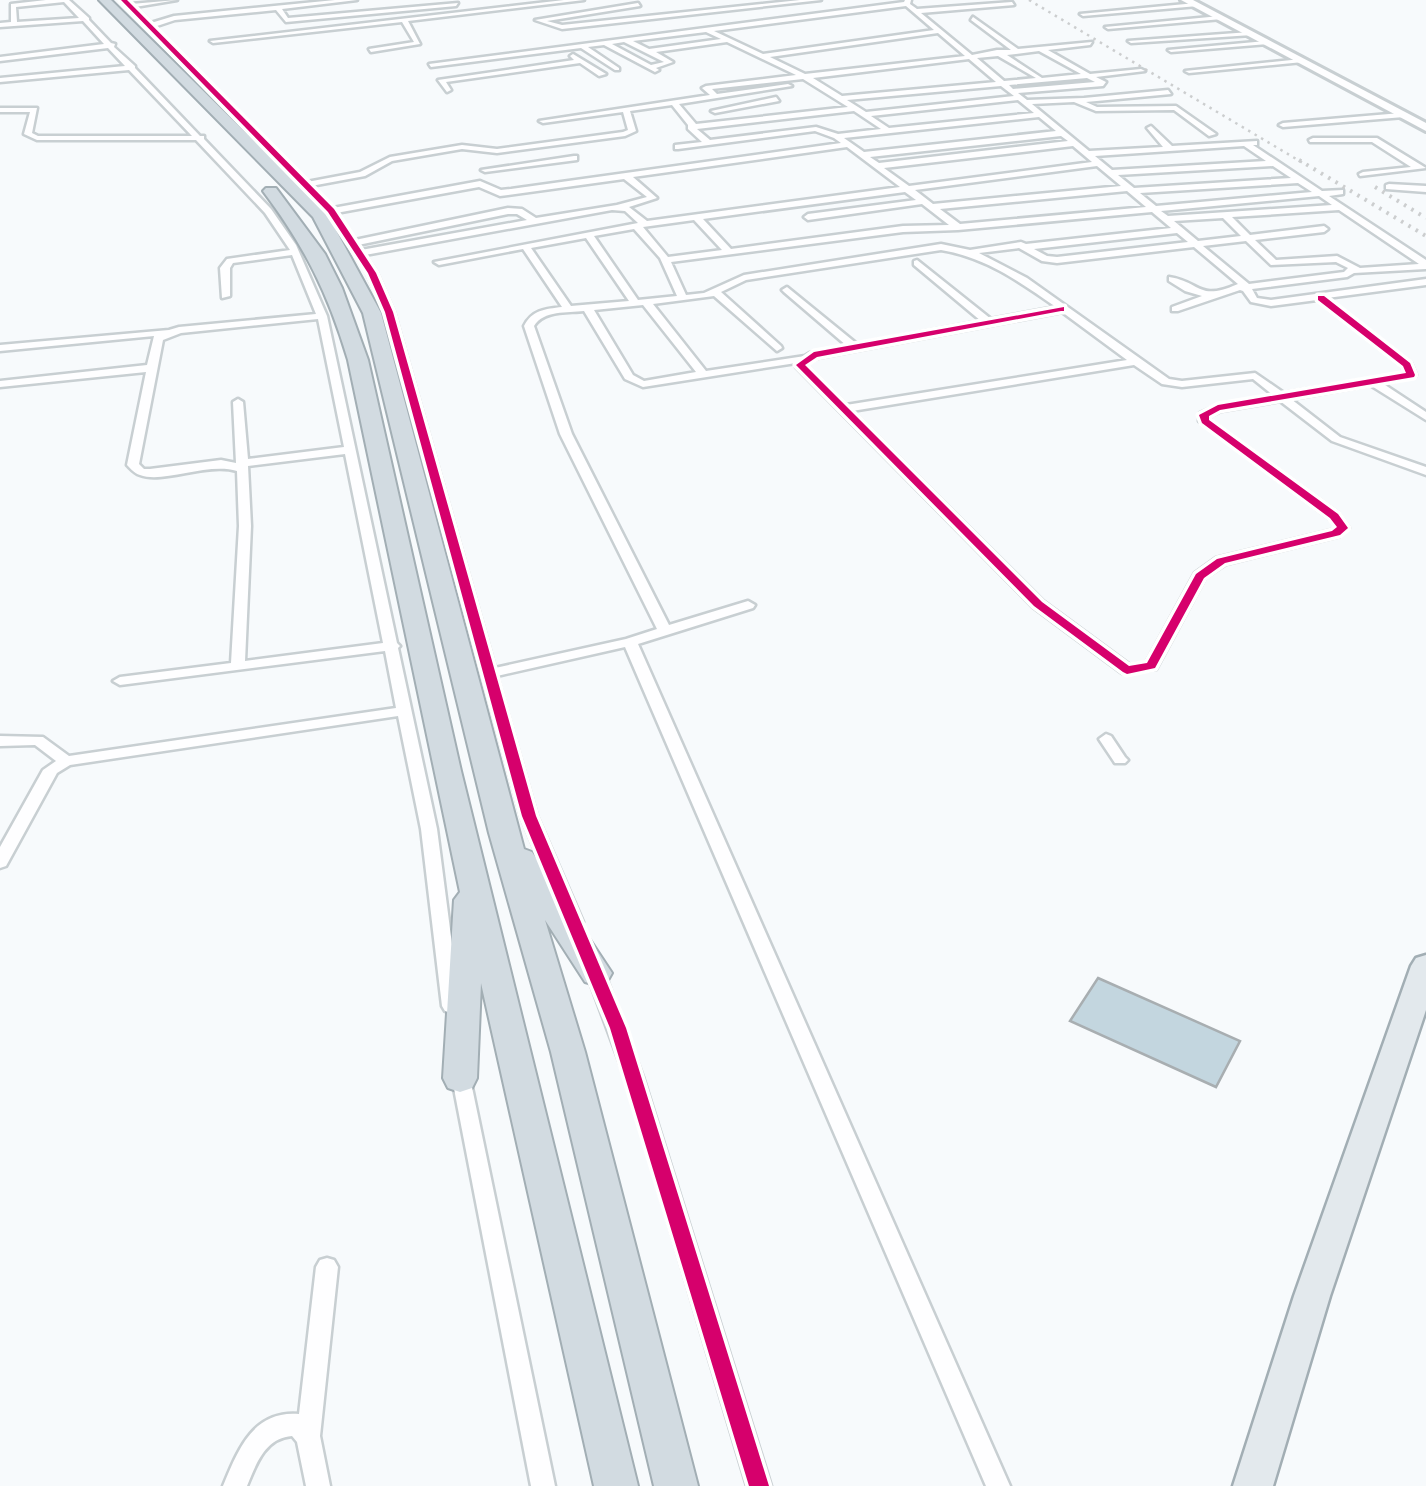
<svg xmlns="http://www.w3.org/2000/svg" width="1426" height="1486" font-family="'Archivo Narrow',sans-serif">
	<style>
		.building { fill: #c3d6df; stroke: #a8aeb1; stroke-width: 2.5 }
		.lines { fill: none; stroke-linecap: round; stroke-linejoin: round }
		.street-casing { stroke: #c8cfd2; stroke-width: 5 }
		.secondary-casing { stroke: #c8cfd2; stroke-width: 6 }
		.primary-casing { stroke: #a2aeb4; stroke-width: 5 }
		.highway-casing { stroke: #a2aeb4; stroke-width: 4 }
		.street { fill: #fefeff; fill-rule: evenodd }
		.secondary { fill: #fefeff; fill-rule: evenodd }
		.primary { fill: #e3e9ed; fill-rule: evenodd }
		.highway { fill: #d2dbe1; fill-rule: evenodd }
		.rail-far1 { stroke: #cccecf; stroke-width: 2.5; stroke-dasharray: 2.5 5; stroke-linecap: butt }
		.rail { stroke: #cccecf; stroke-width: 4; stroke-dasharray: 2.5 6; stroke-linecap: butt }
		.cycleway-casing { stroke: #fff; stroke-width: 7 }
		.cycleway { fill: #d6006c; fill-rule: evenodd }
	</style>
	<rect width="100%" height="100%" fill="#f7fafc"/>
	<polygon class="building" points="1098,978 1240,1041 1216,1087 1070,1021"/>
	<g class="lines">
		<g class="street-casing">
			<g id="street">
				<path d="M46 0H69L89 18V20L111 43 115 44 114 47 135 66V68L200 136H204V139L271 209 296 245 327 316 397 643 400 646 398 648 437 829 460 1006 457 1011 451 1013 445 1011 442 1006 421 829 398 716 70 765 57 773 6 866 0 868V847L43 770 56 761 35 745 0 746V736L43 737 69 756 396 708 385 651 120 685 113 681 120 677 231 663 239 526 237 471C207 462 163 484 140 475 134 473 131 469 127 465L146 372 0 387V381L147 365 154 336 0 351V345L169 330 179 327 316 314 292 255 233 263 230 268V296L222 298 220 268 227 259 290 250 265 213 196 140H37L24 134 30 112H0V108H37L32 133 38 136H192L129 70 0 82V78L125 66 108 48 0 61V57L104 44 83 21 0 27V23L11 22V4ZM64 2 79 18 17 22 16 7ZM318 319 344 447 248 459 243 402 238 399 233 402 236 463 221 460 150 469H144L139 464 163 340 181 333ZM345 454 383 643 245 661 251 526 248 466Z"/>
				<path d="M121 0H127L131 4 177 0 135 7 151 23 174 16 335 0H357L282 9 288 18 458 3 456 6 286 22 276 10 175 20 154 27 307 182 360 172 390 157 462 145 497 149 623 132 628 130 623 112 543 123 539 121 710 95 702 88 706 86 796 75 727 42 656 52 673 62 656 68 659 70 655 72 604 45 588 47 619 68V70H615L581 48 431 67 429 64 904 2 905 0H911L910 4 917 9 1012 2 1014 5 921 13 972 55 997 50H1011L971 20 973 17 1018 49 1092 42 1090 45 1048 50 1090 74 1141 69 1145 71 1096 77 1106 82 1103 86 1018 93 1027 100 1084 98 1168 90 1171 94 1086 102 1097 107 1176 106 1216 134 1209 136 1174 110 1096 111 1074 102 1032 104 1089 151 1163 147 1147 128 1151 126 1172 146 1257 141V145H1253L1322 191 1343 190V194L1329 196 1426 260V269L1354 273 1347 277 1252 289 1257 298 1271 300 1426 279V285L1327 298 1411 363 1416 375 1415 377 1382 383 1426 412V420L1370 385 1291 399 1340 437 1426 467V475L1332 441 1280 401 1221 411 1210 416V420L1338 513 1349 528 1340 536 1226 564 1205 578 1156 669 1122 673 1033 607 796 367V363L643 387 625 379 584 311C567 313 544 310 534 326L572 434 669 625 748 601 755 605 753 608 638 644 1010 1486H986L625 647 497 676 537 816 583 922 580 926H568L565 922 521 816 384 312 367 273 328 213ZM906 6 934 30 763 54 714 31ZM706 32 721 39 649 49 633 41ZM938 33 965 56 805 74 770 57ZM624 42 664 62 651 65 612 44ZM1039 51 1081 74 1042 78 1007 55ZM998 56 1036 78 1004 81 977 58ZM969 59 996 82 842 96 813 78ZM1087 78 1095 82 1013 89 1009 85ZM803 79 848 107 696 124 679 104 792 86 788 84 717 94 712 89ZM1001 86 1014 96 866 112 847 100ZM1018 100 1034 113 889 128 871 116ZM672 105 688 125V129L702 142 675 145V149H678L815 131 834 138 841 143 511 189 501 190 480 181 333 208 311 186 365 176 392 161 462 149 497 153 625 136 636 131 630 111ZM854 111 881 129 838 134 816 127 710 140 697 129ZM1039 117 1056 131 864 152 844 138ZM1061 136 1068 141 879 163 870 157ZM1073 146 1092 162 909 186 884 168ZM1244 146 1266 161 1112 170 1095 156ZM847 147 900 187 647 221 629 207 657 198 633 177ZM1097 166 1121 186 933 204 915 190ZM1273 166 1291 178 1134 188 1118 175ZM624 179 647 197 617 205 536 218 522 209 508 208 355 240 336 213 479 187 500 196ZM1298 183 1312 192 1156 206 1140 193ZM1127 191 1146 207 960 224 940 209ZM905 192 916 200 808 214 804 217 808 220 922 204 949 225 903 226 731 249 703 219ZM1319 196 1332 205 1168 216 1161 211ZM612 210 625 211 638 223 434 262 439 265 523 249 562 307C545 309 532 310 524 326L560 434 657 629 626 639 495 668 394 312 377 273 365 255ZM1339 210 1419 264 1360 268 1337 256 1276 260 1255 240 1324 232 1328 229 1324 226 1250 235 1232 217ZM1152 212 1171 228 1026 244 1021 242 970 250 941 244 744 275 704 293 686 295 671 262 903 232 958 230ZM508 214H517L527 220 361 250 358 245ZM1223 218 1241 236 1198 241 1174 221ZM694 220 722 250 668 257 643 227ZM634 229 660 258 677 296 638 300 594 236ZM1177 233 1188 242 1057 257 1047 256 1034 249ZM586 238 629 301 571 306 531 248ZM1246 241 1271 265 1336 262 1348 268 1344 272 1249 284 1203 246ZM1194 247 1238 284C1197 302 1202 282 1169 277V281L1185 291 1202 296 1172 307V311H1178L1240 290 1243 291 1251 302 1271 306 1317 300 1402 366 1405 373 1284 393 1255 373 1182 381 1169 379 1027 278 979 253 1019 248 1042 261 1057 263ZM941 250C985 257 1020 282 1056 307L991 319 917 260 914 261V265L981 321 857 344 787 287 782 290 784 292 847 346 810 353 805 356 706 371 653 304 714 296 777 351 782 348 781 346 721 292 746 280ZM643 305 696 372 644 381 633 375 594 310ZM1062 312 1127 360 846 405 806 365 817 358ZM1134 365 1162 384 1182 387 1253 379 1273 395 1218 405 1200 413 1199 421 1330 519 1336 527 1332 530 1216 558 1195 573 1146 663 1130 665 1043 601 852 411Z"/>
				<polygon points="564,0 584,0 408,21 420,44 371,52 369,49 414,42 402,22 213,43 210,41"/>
				<polygon points="800,0 821,0 562,29 535,20 638,3 640,6 547,21 562,25"/>
				<polygon points="1196,3 1198,6 1083,16 1080,14"/>
				<polygon points="1220,16 1222,19 1108,29 1105,27"/>
				<polygon points="1250,32 1252,35 1131,43 1128,41"/>
				<polygon points="1266,41 1268,44 1171,52 1168,50"/>
				<polygon points="573,54 606,74 599,76 580,63 446,82 451,90 447,92 438,80 574,60 570,56"/>
				<polygon points="1301,59 1303,62 1189,73 1185,71"/>
				<polygon points="776,97 779,101 715,113 711,111"/>
				<polygon points="1401,113 1404,117 1283,127 1279,125 1283,123"/>
				<polygon points="1313,138 1377,138 1426,168 1360,176 1359,174 1363,172 1411,167 1372,142 1310,142 1309,140"/>
				<polygon points="574,156 577,156 577,160 485,172 481,170"/>
				<polygon points="1389,184 1426,186 1426,192 1386,189 1386,185"/>
				<polygon points="1106,734 1111,736 1125,757 1128,760 1125,763 1115,763 1099,739"/>
				<polygon points="593,959 599,961 602,966 643,1077 771,1486 747,1486 625,1077 584,966 587,961"/>
				<polygon points="460,1066 467,1068 469,1073 555,1486 531,1486 451,1073 453,1068"/>
				<path d="M327 1258 334 1260 338 1267 320 1436 330 1486H306L297 1442 292 1436C265 1438 256 1464 247 1486H223C238 1450 253 1410 299 1414L316 1267 320 1260Z"/>
			</g>
		</g>
		<g class="secondary-casing">
			<polygon id="secondary" points="1181,0 1193,0 1426,123 1426,131"/>
		</g>
		<g class="primary-casing">
			<polygon id="primary" points="1426,955 1426,1010 1330,1296 1273,1486 1233,1486 1294,1296 1411,966 1416,958"/>
		</g>
		<g class="highway-casing">
			<g id="highway">
				<polygon points="99,0 111,0 326,212 381,313 524,849 532,852 612,973 607,982 596,985 585,982 545,920 585,1052 698,1486 654,1486 551,1052 489,833 363,313 313,217"/>
				<path d="M266 188H276L325 254 342 288 368 360 461 771 638 1486H594L481 983 477 1078 472 1088 460 1092 448 1088 443 1078 454 900 460 892 348 360C328 293 305 247 263 191Z"/>
			</g>
		</g>
		<use href="#street" class="street"/>
		<use href="#secondary" class="secondary"/>
		<use href="#primary" class="primary"/>
		<use href="#highway" class="highway"/>
		<polyline class="rail-far1" points="1029,0 1303,163"/>
		<g class="rail">
			<polyline points="1299,160 1426,236"/>
			<polyline points="1375,187 1426,218"/>
		</g>
		<g class="cycleway-casing">
			<g id="cycleway">
				<polygon points="121,0 127,0 334,209 376,273 393,312 536,816 626,1028 769,1486 749,1486 610,1028 522,816 385,312 368,273 328,212"/>
				<polygon points="1318,296 1324,296 1410,363 1415,375 1414,377 1220,410 1209,416 1209,420 1338,514 1348,528 1340,535 1225,563 1204,578 1155,668 1127,674 1123,672 1034,606 796,365 814,352 1064,307 1064,311 1061,311 817,357 805,365 1042,602 1129,666 1147,663 1196,574 1217,559 1332,531 1337,527 1330,518 1202,423 1199,415 1218,405 1406,373 1403,366 1318,300"/>
			</g>
		</g>
		<use href="#cycleway" class="cycleway"/>
	</g>
</svg>
